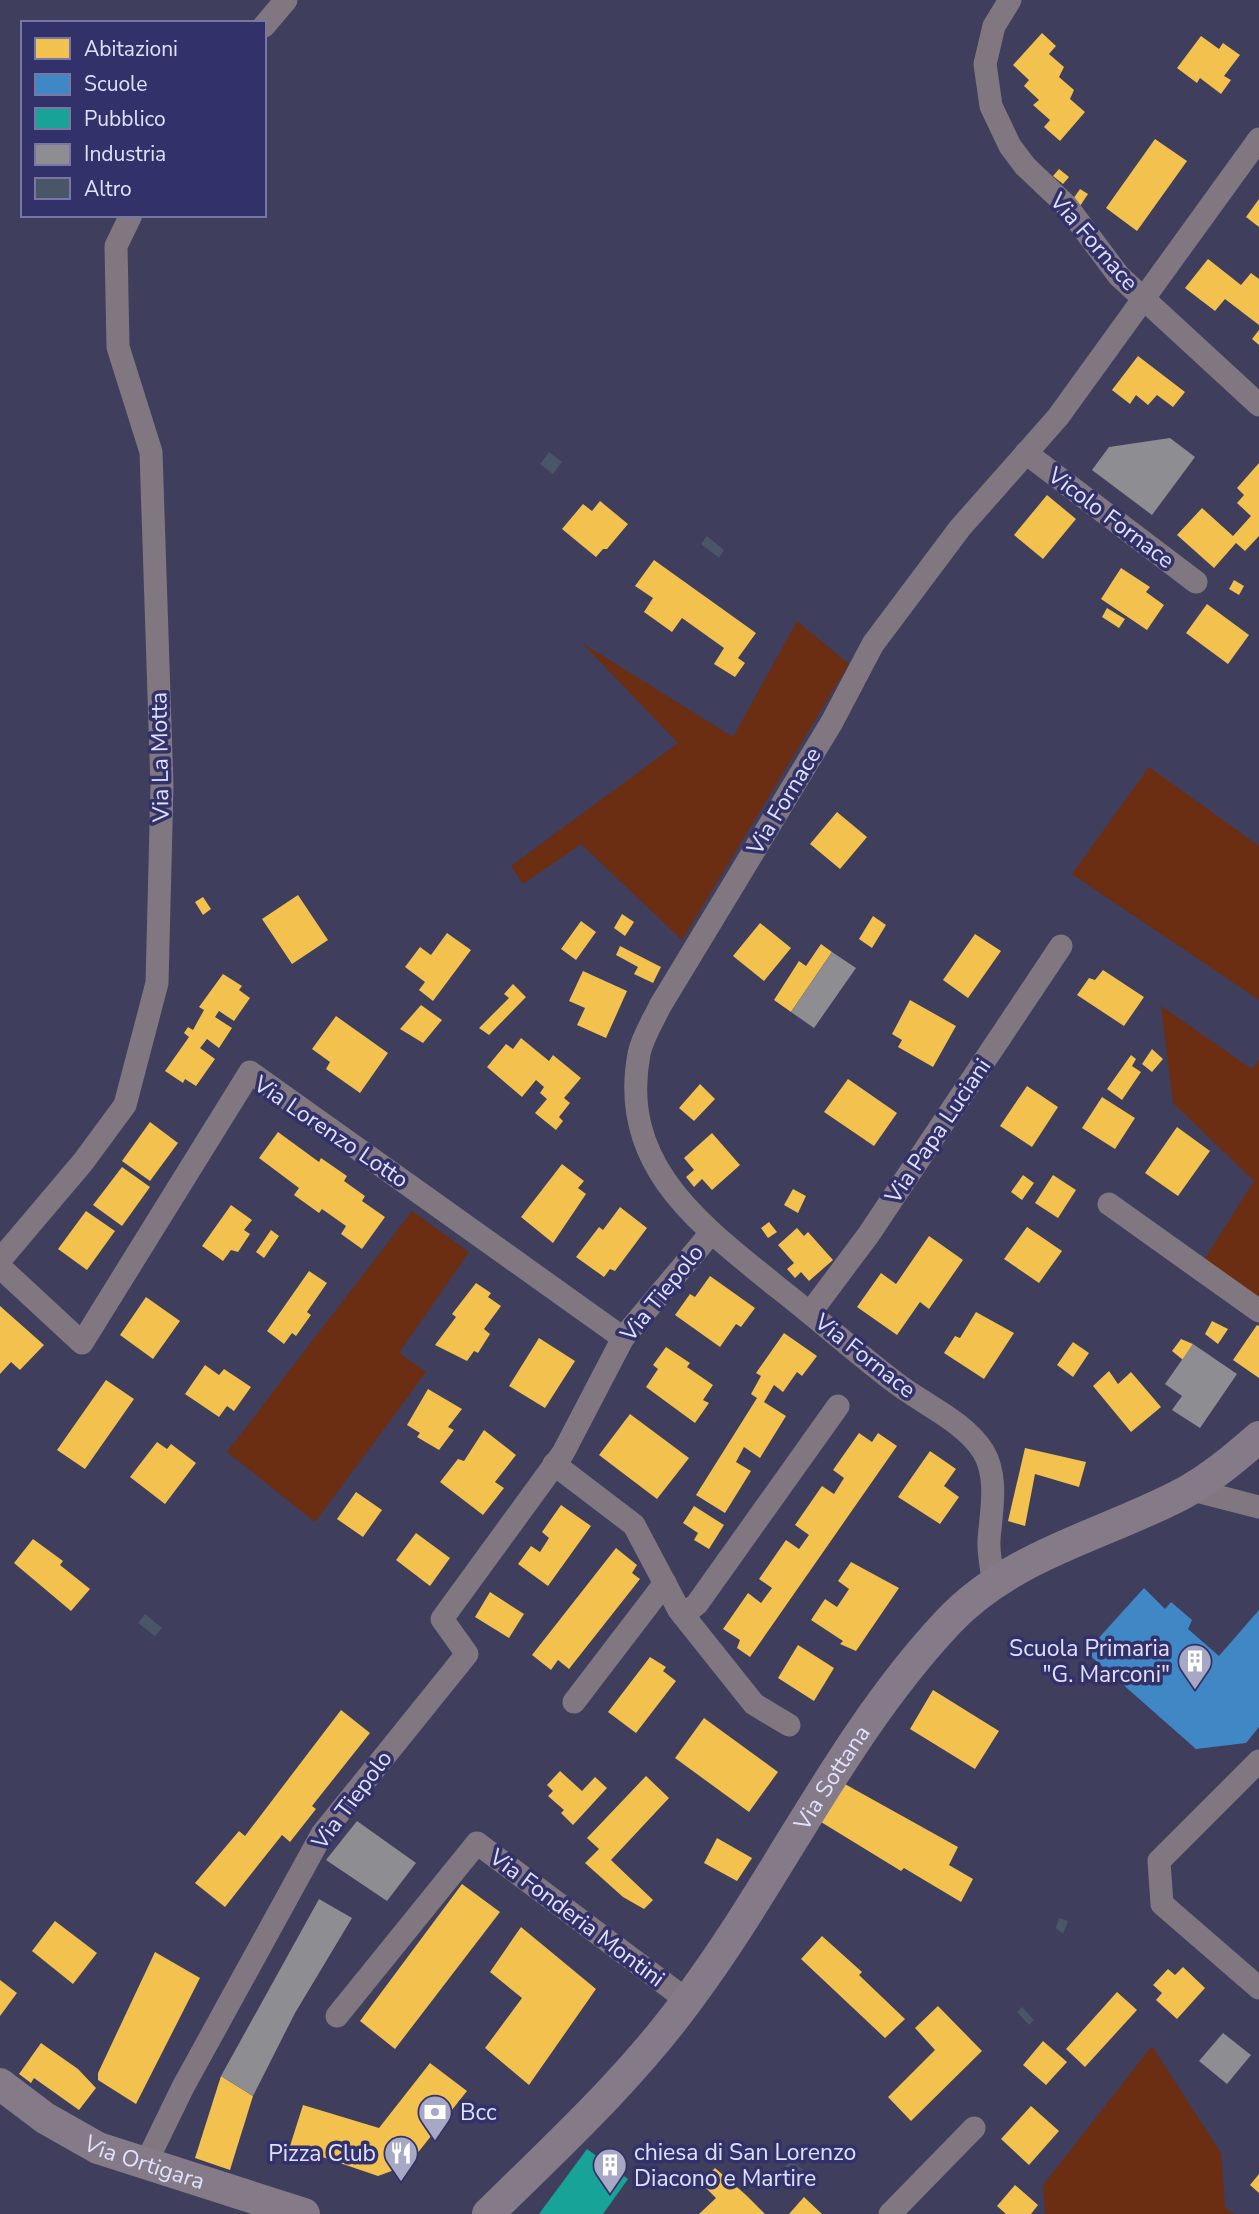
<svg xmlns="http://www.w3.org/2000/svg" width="1259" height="2214" font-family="'Nunito Sans',sans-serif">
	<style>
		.green { fill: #6b2e12 }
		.homes { fill: #f2c14e }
		.schools { fill: #3f88c5 }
		.public { fill: #17a398 }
		.industry { fill: #8d8d92 }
		.building { fill: #495668 }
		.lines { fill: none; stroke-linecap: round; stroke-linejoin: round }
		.street { stroke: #807781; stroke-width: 23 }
		.secondary { stroke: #847a88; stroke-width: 32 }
		.labels { text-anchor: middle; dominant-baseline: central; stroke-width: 7; stroke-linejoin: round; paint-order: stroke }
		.street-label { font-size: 23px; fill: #dfe1fd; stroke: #333169 }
		.poi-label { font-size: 23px; fill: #dfe1fd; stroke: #333169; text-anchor: end }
	</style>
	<rect width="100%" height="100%" fill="#3f3e5c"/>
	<g class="green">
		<polygon points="797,621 849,664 682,940 581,844 523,884 511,866 678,743 582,643 733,737"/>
		<polygon points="1149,767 1259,846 1259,1000 1072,874"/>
		<polygon points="1161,1006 1252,1069 1259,1060 1259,1295 1249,1306 1204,1260 1254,1181 1173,1103"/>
		<polygon points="412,1211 469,1252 399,1353 426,1372 315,1522 227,1452"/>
		<polygon points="1152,2046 1221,2153 1225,2208 1235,2214 1045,2214 1043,2185"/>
	</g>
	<g class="homes">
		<polygon points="1042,33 1056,46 1049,54 1064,67 1059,77 1074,90 1070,99 1085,112 1060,141 1044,127 1050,120 1033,105 1039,100 1024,86 1029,80 1013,65"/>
		<polygon points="1201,36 1219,49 1223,43 1240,55 1224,76 1231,80 1221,94 1200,78 1197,83 1177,68"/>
		<polygon points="1155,139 1187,161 1137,231 1106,208"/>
		<polygon points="1059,169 1069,177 1063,184 1053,176"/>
		<polygon points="1080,189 1088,194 1080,206 1073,199"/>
		<polygon points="1259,199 1259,227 1246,217"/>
		<polygon points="1208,259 1241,285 1251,273 1259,279 1259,325 1225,299 1215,311 1185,288"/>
		<polygon points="1259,330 1259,345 1252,339"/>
		<polygon points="1138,356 1185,392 1173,407 1157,395 1148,405 1136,395 1130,404 1112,390"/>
		<polygon points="1259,463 1259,536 1245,551 1236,543 1214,568 1177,535 1202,508 1233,536 1251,516 1237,503 1244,495 1237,488"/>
		<polygon points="1047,495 1076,519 1043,559 1014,535"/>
		<polygon points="600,501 628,524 607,549 603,549 596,557 562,529 583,504 592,511"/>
		<polygon points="654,560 756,633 738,658 745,663 735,677 714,664 724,648 682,618 672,632 644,612 653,598 635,586"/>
		<polygon points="1121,568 1150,587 1146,592 1164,605 1147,630 1101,599"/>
		<polygon points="1234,580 1244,586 1239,595 1229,589"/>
		<polygon points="1207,604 1249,635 1228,664 1186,633"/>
		<polygon points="1107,608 1125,619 1119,628 1102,617"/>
		<polygon points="837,812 867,837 840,869 810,844"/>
		<polygon points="298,895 328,940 292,964 262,919"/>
		<polygon points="203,897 211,909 203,915 195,902"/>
		<polygon points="622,914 634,922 625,936 614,928"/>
		<polygon points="873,916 886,925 872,948 859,939"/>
		<polygon points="581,921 596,932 576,960 561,949"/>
		<polygon points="760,923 791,948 764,981 733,956"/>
		<polygon points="447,933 471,950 433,1001 419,990 425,982 405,967 420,947 431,955"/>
		<polygon points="975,934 1001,951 968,998 943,980"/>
		<polygon points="821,944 832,952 791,1012 774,1000 799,961 806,966"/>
		<polygon points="620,946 661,967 653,983 634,974 638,967 616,955"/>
		<polygon points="1103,970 1144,997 1124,1026 1077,995 1089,978 1095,980"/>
		<polygon points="583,971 627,991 606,1038 577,1025 585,1008 569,1001"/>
		<polygon points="223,974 242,986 239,990 250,998 234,1021 219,1011 215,1017 232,1028 219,1048 207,1039 200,1048 215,1059 196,1086 185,1079 183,1083 165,1071 189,1037 184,1033 188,1027 193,1030 204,1010 199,1007"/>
		<polygon points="513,984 526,997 489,1035 479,1028 509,998 504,994"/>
		<polygon points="910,1000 956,1026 933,1067 898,1047 902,1040 892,1034"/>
		<polygon points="421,1005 442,1020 423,1043 400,1029"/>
		<polygon points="336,1016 388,1053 360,1093 326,1069 330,1062 312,1049"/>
		<polygon points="521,1038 549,1061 553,1055 581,1078 564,1098 570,1103 559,1117 563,1121 556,1130 535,1113 547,1099 540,1093 544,1087 536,1080 522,1097 487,1067 506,1044 513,1049"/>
		<polygon points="1152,1049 1163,1059 1152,1072 1142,1064"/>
		<polygon points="1131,1055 1136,1059 1132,1066 1141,1072 1122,1100 1107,1089"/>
		<polygon points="848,1079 897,1113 874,1146 824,1112"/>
		<polygon points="700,1084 715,1099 694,1121 679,1108"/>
		<polygon points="1027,1086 1058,1107 1032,1147 1000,1126"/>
		<polygon points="1102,1097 1135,1118 1115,1149 1082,1128"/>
		<polygon points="150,1122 178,1143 150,1181 122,1161"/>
		<polygon points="1177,1127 1210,1151 1178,1196 1145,1173"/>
		<polygon points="278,1132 319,1162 321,1158 347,1176 344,1181 365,1196 362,1201 385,1217 362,1249 341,1234 346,1226 322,1209 319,1213 294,1195 299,1188 259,1158"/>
		<polygon points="712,1133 740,1165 712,1190 702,1179 694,1187 686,1177 694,1170 684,1158"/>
		<polygon points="562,1164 584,1181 578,1188 586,1194 553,1243 521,1217"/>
		<polygon points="122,1167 150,1187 122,1226 93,1205"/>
		<polygon points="1023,1175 1034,1183 1022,1200 1011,1192"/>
		<polygon points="1053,1175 1076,1190 1058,1218 1035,1203"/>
		<polygon points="793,1189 806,1196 798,1213 784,1205"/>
		<polygon points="231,1205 252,1220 244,1230 250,1234 238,1252 231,1250 223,1261 202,1246"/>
		<polygon points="620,1207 647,1228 615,1271 610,1269 604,1277 576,1257 599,1227 603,1230"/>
		<polygon points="86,1211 115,1231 87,1270 58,1249"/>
		<polygon points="769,1222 777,1232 768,1238 761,1228"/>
		<polygon points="1027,1227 1062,1251 1039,1283 1004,1259"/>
		<polygon points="797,1228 804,1236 808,1232 833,1260 809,1281 801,1272 795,1278 787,1269 794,1263 778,1245"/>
		<polygon points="271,1230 279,1236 264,1258 256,1252"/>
		<polygon points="929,1236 963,1260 929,1309 920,1302 897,1335 857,1307 881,1273 896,1284"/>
		<polygon points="309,1271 327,1283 307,1312 311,1315 296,1336 292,1333 284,1344 267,1331"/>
		<polygon points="710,1276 755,1308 741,1327 736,1324 720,1347 675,1315 690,1294 695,1297"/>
		<polygon points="476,1283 491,1293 488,1297 501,1306 484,1329 490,1334 478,1353 474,1351 467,1361 435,1345 456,1317 452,1314"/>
		<polygon points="146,1297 180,1321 153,1359 120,1335"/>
		<polygon points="0,1306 44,1345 20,1370 11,1362 0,1374"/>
		<polygon points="976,1312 1014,1333 984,1379 944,1353 955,1336 960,1338"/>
		<polygon points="1212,1321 1228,1329 1218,1344 1205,1334"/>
		<polygon points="1257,1325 1259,1326 1259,1378 1233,1360"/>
		<polygon points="784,1333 817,1356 802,1376 797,1372 783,1392 774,1385 764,1402 786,1416 760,1458 744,1447 736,1462 751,1471 725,1513 696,1495 757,1398 751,1394 761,1376 756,1373"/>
		<polygon points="539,1338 575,1361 545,1408 509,1386"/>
		<polygon points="1181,1339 1193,1344 1183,1360 1172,1351"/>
		<polygon points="1073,1342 1089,1353 1073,1377 1057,1365"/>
		<polygon points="666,1347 690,1363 687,1367 713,1385 703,1400 709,1403 695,1423 646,1387 658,1369 653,1365"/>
		<polygon points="205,1365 219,1375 224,1369 251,1387 234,1411 227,1406 219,1417 185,1394"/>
		<polygon points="1109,1371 1118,1384 1131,1372 1161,1407 1131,1432 1093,1386"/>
		<polygon points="106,1380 134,1399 85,1469 57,1450"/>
		<polygon points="428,1389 462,1409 448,1427 454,1430 439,1450 417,1437 420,1433 407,1425"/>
		<polygon points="630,1414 689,1458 657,1499 599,1455"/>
		<polygon points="484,1430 516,1455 495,1482 504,1488 483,1515 440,1482 458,1459 464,1461"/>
		<polygon points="859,1433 872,1442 878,1433 897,1446 750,1657 737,1648 740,1640 723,1629 748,1593 761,1603 772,1588 759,1579 786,1540 799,1549 809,1535 795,1525 822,1486 834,1494 844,1478 833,1470"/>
		<polygon points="157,1442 167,1449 171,1444 196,1463 165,1504 130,1477"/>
		<polygon points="1025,1448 1086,1462 1079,1487 1035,1474 1025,1526 1008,1521"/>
		<polygon points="930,1451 956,1469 944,1486 959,1497 940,1524 898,1497"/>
		<polygon points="356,1492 382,1510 363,1537 337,1519"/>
		<polygon points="561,1505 591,1526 548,1586 518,1564 531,1546 540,1552 549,1538 542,1532"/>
		<polygon points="694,1506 724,1525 709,1549 694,1540 698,1533 683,1523"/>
		<polygon points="416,1533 450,1558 430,1586 396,1560"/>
		<polygon points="33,1539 63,1561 60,1565 90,1589 71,1611 14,1563"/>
		<polygon points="616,1548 637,1565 632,1573 640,1579 569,1669 558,1660 551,1670 532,1655"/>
		<polygon points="851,1562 899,1588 856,1651 840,1644 843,1641 811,1620 825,1599 837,1607 849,1589 838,1581"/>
		<polygon points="490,1592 524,1614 509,1638 475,1617"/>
		<polygon points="798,1645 834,1668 814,1701 778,1678"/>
		<polygon points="650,1657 666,1667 663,1671 676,1681 636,1733 608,1712"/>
		<polygon points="933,1690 999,1731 975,1769 910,1729"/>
		<polygon points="341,1710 370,1733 312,1806 316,1809 290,1842 282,1835 225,1907 195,1883 239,1831 245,1836"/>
		<polygon points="704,1718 778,1772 749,1812 675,1758"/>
		<polygon points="560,1771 582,1791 595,1777 607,1788 573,1825 561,1813 564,1810 548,1796 553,1791 547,1785"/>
		<polygon points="646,1776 669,1798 611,1860 653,1900 644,1909 623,1897 585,1863 599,1849 587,1838"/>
		<polygon points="843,1783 958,1847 949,1865 973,1879 961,1902 904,1868 901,1871 821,1822"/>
		<polygon points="717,1838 752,1858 737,1881 704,1863"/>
		<polygon points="462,1884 500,1912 395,2049 360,2021"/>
		<polygon points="55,1921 97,1953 73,1984 32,1951"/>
		<polygon points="521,1927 596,1989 529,2085 485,2048 522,1998 490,1972"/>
		<polygon points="822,1936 862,1972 859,1975 905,2019 885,2038 801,1959"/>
		<polygon points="155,1952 200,1978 136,2104 98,2080 98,2073"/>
		<polygon points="1183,1967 1205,1988 1177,2019 1156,2000 1162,1993 1153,1985 1168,1969 1175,1975"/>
		<polygon points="0,1980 17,1993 0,2016"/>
		<polygon points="1117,1992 1137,2010 1085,2067 1066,2049"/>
		<polygon points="938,2006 982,2051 911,2121 888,2097 935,2050 915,2028"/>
		<polygon points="1043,2041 1067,2062 1046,2085 1023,2065"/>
		<polygon points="41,2043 78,2069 96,2088 79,2110 34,2078 31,2083 19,2074"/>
		<polygon points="430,2063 467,2091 408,2165 378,2176 290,2146 303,2105 379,2128"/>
		<polygon points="221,2076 253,2096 230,2170 195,2158"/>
		<polygon points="1031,2106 1059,2131 1029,2165 1001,2139"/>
		<polygon points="715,2168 746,2195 765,2214 699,2214 716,2198 701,2183"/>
		<polygon points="1259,2174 1259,2193 1250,2185"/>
		<polygon points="1015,2185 1038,2205 1031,2214 1006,2214 997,2206"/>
		<polygon points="804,2197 822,2214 789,2214"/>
	</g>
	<polygon class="schools" points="1144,1588 1165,1609 1171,1602 1192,1620 1188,1629 1219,1656 1259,1610 1259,1727 1246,1743 1196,1749 1086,1652"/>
	<polygon class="public" points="587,2149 628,2179 603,2214 539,2214"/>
	<g class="industry">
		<polygon points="1170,438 1195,457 1152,515 1092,470 1109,447"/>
		<polygon points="832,952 856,968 814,1028 791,1012"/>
		<polygon points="1193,1344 1237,1374 1200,1428 1172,1410 1182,1396 1165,1384"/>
		<polygon points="357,1821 416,1863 387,1901 326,1860"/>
		<polygon points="319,1899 352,1918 295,2013 253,2096 221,2076"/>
		<polygon points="1223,2033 1251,2055 1227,2084 1199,2061"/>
	</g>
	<g class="building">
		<polygon points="549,452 562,462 553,474 540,464"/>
		<polygon points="707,536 724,550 719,558 701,544"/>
		<polygon points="145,1614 162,1628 155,1636 138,1623"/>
		<polygon points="1059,1918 1068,1921 1063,1934 1056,1928"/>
		<polygon points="1022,2007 1034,2020 1029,2025 1017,2012"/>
		<polygon points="804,2150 808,2160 798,2164 794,2154"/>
		<polygon points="792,2160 803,2170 794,2181 781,2170"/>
	</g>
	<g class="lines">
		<g class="street">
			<polyline points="1010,0 994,26 985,64 991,106 1010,146 1025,166 1066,205 1119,276 1259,405"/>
			<polyline points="264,26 286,0"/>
			<polyline points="1026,453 1196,582"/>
			<polyline points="1109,1204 1259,1311"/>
			<polyline points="0,1260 83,1162 125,1105 157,983 162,786 151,452 118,347 116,246 131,215"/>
			<polyline points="0,1267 82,1343 250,1072 623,1338"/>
			<polyline points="810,1313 869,1234 1061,946"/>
			<polyline points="554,1464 634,1525 679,1610 754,1704 789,1725"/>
			<polyline points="1189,1489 1259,1507"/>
			<path d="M993 1582C992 1568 988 1553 989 1540 991 1512 999 1477 983 1451 964 1421 923 1404 896 1383 855 1352 816 1317 776 1286 700 1224 618 1166 639 1054 642 1038 653 1021 660 1006L832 722 873 644 960 528 1058 417 1259 139"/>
			<polyline points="683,1615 697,1604 838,1406"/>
			<polyline points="574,1702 665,1583"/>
			<polyline points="1259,1761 1159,1861 1162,1904 1259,1988"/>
			<polyline points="337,2016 477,1843 688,2001"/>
			<polyline points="145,2165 183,2087 322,1834 467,1654 442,1619 563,1453 623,1338 711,1233"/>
			<polyline points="890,2214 974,2128"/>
		</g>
		<g class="secondary">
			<path id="s1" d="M0 2084 45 2118 98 2148 304 2214"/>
			<path id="s2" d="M488 2214C557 2146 629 2080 687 2001 779 1878 842 1735 948 1622 1012 1554 1102 1536 1182 1494 1210 1479 1235 1458 1259 1437"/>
		</g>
	</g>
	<defs>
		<g id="building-pin" transform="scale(1.75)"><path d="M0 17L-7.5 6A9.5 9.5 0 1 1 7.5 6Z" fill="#a7a8c5" stroke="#333169"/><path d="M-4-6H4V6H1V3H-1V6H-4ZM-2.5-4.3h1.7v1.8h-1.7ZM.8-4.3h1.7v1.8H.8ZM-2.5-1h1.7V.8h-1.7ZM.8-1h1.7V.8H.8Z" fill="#fff"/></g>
		<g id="bank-pin" transform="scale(1.75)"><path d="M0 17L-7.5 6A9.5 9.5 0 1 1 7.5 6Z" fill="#a7a8c5" stroke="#333169"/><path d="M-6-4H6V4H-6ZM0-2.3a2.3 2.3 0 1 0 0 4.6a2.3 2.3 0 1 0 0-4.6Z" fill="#fff"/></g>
		<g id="restaurant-pin" transform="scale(1.75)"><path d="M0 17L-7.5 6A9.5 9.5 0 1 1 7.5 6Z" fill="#a7a8c5" stroke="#333169"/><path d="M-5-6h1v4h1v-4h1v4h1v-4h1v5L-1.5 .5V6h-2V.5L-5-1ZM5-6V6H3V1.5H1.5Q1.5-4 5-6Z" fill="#fff"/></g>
	</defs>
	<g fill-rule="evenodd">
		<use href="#building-pin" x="1195" y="1661"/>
		<use href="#bank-pin" x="435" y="2112"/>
		<use href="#restaurant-pin" x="401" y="2153"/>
		<use href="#building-pin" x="610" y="2165"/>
	</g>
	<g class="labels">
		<g class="street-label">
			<text transform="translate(1094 242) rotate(49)">Via Fornace</text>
			<text transform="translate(1111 518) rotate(37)">Vicolo Fornace</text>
			<text transform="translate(160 757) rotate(-91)">Via La Motta</text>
			<text transform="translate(784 801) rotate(-59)">Via Fornace</text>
			<text transform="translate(938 1131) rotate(-56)">Via Papa Luciani</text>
			<text transform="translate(331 1132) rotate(34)">Via Lorenzo Lotto</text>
			<text transform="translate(662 1293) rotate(-51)">Via Tiepolo</text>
			<text transform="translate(865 1356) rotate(38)">Via Fornace</text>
			<text stroke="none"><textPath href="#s2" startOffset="558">Via Sottana</textPath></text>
			<text transform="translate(352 1800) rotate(-53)">Via Tiepolo</text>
			<text transform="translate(577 1918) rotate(37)">Via Fonderia Montini</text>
			<text stroke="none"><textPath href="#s1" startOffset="166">Via Ortigara</textPath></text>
		</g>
		<g class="poi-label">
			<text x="1170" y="1648">Scuola Primaria<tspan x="1170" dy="26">"G. Marconi"</tspan></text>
			<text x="460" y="2112" text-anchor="start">Bcc</text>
			<text x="634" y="2152" text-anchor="start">chiesa di San Lorenzo<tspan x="634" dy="26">Diacono e Martire</tspan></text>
			<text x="376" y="2153">Pizza Club</text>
		</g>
	</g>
	<rect x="21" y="21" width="245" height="196" fill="#333169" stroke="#7877a4" stroke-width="2"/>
	<rect x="35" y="38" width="35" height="21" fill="#f2c14e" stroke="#7877a4" stroke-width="2"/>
	<text x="84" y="56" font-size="21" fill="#dfe1fd">Abitazioni</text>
	<rect x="35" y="74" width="35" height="21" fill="#3f88c5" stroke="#7877a4" stroke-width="2"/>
	<text x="84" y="91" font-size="21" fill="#dfe1fd">Scuole</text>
	<rect x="35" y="108" width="35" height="21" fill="#17a398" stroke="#7877a4" stroke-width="2"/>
	<text x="84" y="126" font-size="21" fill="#dfe1fd">Pubblico</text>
	<rect x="35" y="144" width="35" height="21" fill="#8d8d92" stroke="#7877a4" stroke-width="2"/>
	<text x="84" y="161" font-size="21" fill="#dfe1fd">Industria</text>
	<rect x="35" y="178" width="35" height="21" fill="#495668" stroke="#7877a4" stroke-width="2"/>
	<text x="84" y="196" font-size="21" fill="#dfe1fd">Altro</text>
</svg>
